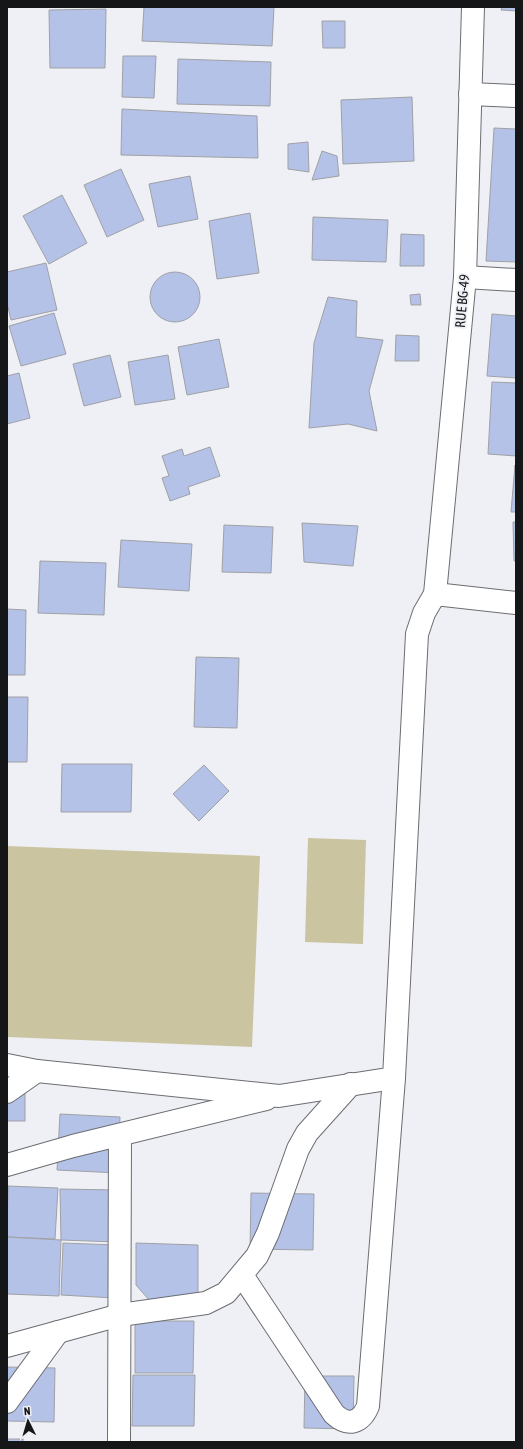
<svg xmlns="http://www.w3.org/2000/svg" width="523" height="1449" font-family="'Asap Condensed',sans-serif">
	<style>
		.green { fill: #cbc4a1 }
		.building { fill: #b4c2e8; stroke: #a0a1a5 }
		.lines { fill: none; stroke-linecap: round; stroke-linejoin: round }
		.minor-casing { stroke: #6b6d71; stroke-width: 24 }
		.minor { stroke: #fff; stroke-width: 22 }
		.labels { text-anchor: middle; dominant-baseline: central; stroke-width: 3.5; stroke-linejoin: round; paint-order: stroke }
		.street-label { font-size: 14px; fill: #151617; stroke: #eff0f5 }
	</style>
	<rect width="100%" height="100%" fill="#eff0f5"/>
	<g class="green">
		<polygon points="308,838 366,840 363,944 305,942"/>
		<polygon points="7,846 260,856 252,1047 7,1037"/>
	</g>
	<g class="building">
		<polygon points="144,7 274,7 272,46 142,41"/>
		<polygon points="502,7 516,7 516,11 501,10"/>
		<polygon points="106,9 105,68 50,68 49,10"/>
		<polygon points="322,21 345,21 345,48 323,48"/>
		<polygon points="123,56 156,56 154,98 122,97"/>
		<polygon points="178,59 271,62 270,106 177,104"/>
		<polygon points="412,97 414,161 343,164 341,100"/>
		<polygon points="122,109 257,116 258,158 121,155"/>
		<polygon points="494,128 516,129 516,262 486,261"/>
		<polygon points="308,142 309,172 288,169 288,144"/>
		<polygon points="322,151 337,156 339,176 312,180"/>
		<polygon points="121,169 144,220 107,237 84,185"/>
		<polygon points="190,176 198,219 158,227 149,184"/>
		<polygon points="62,195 87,243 49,264 23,216"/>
		<polygon points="250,213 259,273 217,279 209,221"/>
		<polygon points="313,217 388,220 386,262 312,260"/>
		<polygon points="401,234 424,235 424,266 400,266"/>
		<polygon points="46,263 57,310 11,320 7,303 7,272"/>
		<circle cx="175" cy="297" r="25"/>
		<polygon points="420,294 421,305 411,305 410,295"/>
		<polygon points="328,297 357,301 356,337 383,340 369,391 377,431 348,424 309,428 314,343"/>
		<polygon points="54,313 66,354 21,366 9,326"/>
		<polygon points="492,314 516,316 516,378 487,376"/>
		<polygon points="396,335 419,336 419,361 395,361"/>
		<polygon points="219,339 229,387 187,395 178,347"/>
		<polygon points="110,355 121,397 84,406 73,364"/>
		<polygon points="168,355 175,399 135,405 128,362"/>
		<polygon points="19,373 30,418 7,424 7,376"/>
		<polygon points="492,382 516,383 516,456 488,454"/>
		<polygon points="210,447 220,476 188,487 190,494 170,501 162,478 169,476 162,456 182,449 184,456"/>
		<polygon points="515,465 516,512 511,512"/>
		<polygon points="513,522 516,522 516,561 514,561"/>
		<polygon points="302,523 358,526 353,566 304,562"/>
		<polygon points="224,525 273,527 271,573 222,572"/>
		<polygon points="121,540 192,544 189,591 118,587"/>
		<polygon points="40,561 106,563 104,615 38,613"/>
		<polygon points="7,609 26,610 25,675 7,675"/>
		<polygon points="196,657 239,658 237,728 194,727"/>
		<polygon points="7,697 28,697 27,762 7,762"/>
		<polygon points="62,764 132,764 131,812 61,812"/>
		<polygon points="204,765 229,791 199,821 173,794"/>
		<rect x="7" y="1060" width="18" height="61"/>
		<polygon points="60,1114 120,1117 118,1173 57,1170"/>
		<polygon points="8,1186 58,1188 55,1239 7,1237"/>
		<polygon points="60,1189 117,1190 116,1242 61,1240"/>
		<polygon points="251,1193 314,1194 313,1250 250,1249"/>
		<polygon points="7,1237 61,1240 59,1296 7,1294"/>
		<polygon points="63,1243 116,1245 114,1298 61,1295"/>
		<polygon points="136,1243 198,1245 198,1300 150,1301 136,1285"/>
		<polygon points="135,1321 194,1321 193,1373 135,1373"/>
		<polygon points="7,1367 55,1368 54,1422 7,1421"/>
		<polygon points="133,1375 195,1375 194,1426 132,1426"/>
		<polygon points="305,1376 354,1376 353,1429 304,1428"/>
		<rect x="7" y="1439" width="16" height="3"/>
	</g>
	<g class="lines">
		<g class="minor-casing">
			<g id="minor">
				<polyline points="470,94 516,96"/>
				<polyline points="465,277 516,280"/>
				<polyline points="435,594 516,603"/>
				<polyline points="7,1065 37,1071 279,1096 394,1078 417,634 424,613 435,594 465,277 473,7"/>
				<polyline points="7,1092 37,1071"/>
				<polyline points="7,1165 73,1146 266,1099"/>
				<path d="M242 1275 334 1414C348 1427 361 1423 368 1406L394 1078"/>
				<polyline points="7,1346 120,1315 206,1303 226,1293 257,1256 268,1233 298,1149 307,1133 351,1084"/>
				<polyline points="7,1402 58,1332"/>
				<polyline points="119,1442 120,1136"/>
			</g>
		</g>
		<use href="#minor" class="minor"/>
	</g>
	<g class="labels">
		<g class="street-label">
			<text transform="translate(462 301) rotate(-85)">RUE BG-49</text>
		</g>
	</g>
	<rect width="523" height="1449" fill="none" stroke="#151617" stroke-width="16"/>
	<g transform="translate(28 1421) rotate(355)" stroke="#eff0f5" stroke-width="3" paint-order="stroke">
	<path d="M0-3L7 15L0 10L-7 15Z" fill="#151617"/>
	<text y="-6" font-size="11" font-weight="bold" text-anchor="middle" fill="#151617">N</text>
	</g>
</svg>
